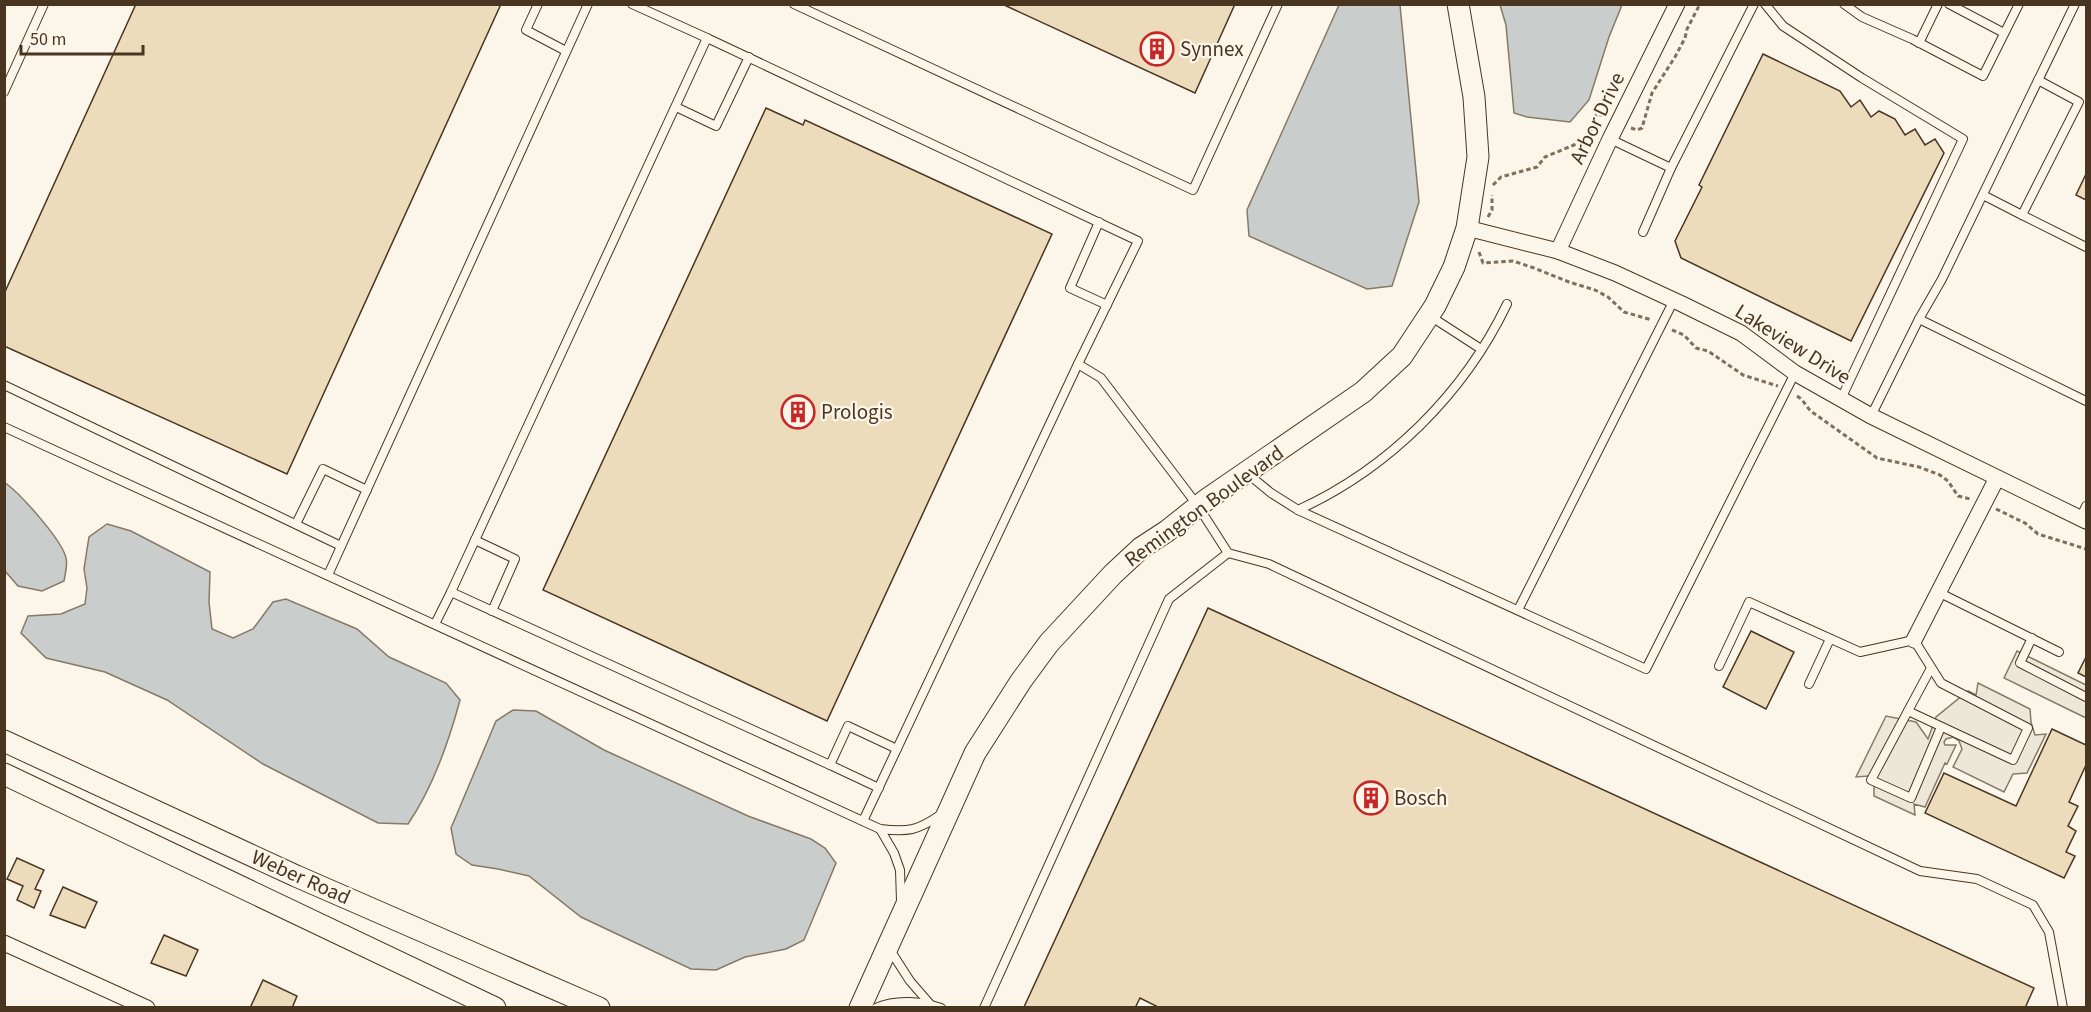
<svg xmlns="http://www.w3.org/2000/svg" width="2091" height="1012" font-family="'Source Sans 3',sans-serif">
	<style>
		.parking { fill: #ede7d9; stroke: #887966; stroke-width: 1.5 }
		.water { fill: #c9cecd; stroke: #887966; stroke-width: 1.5 }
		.building { fill: #ecdcbc; stroke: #4a3520; stroke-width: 1.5 }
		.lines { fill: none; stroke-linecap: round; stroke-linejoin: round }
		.lane-casing { stroke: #4a3520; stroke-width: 10 }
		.street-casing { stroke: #4a3520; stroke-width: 17 }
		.secondary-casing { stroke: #4a3520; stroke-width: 23 }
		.path { stroke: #7f6f5c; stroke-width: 3; stroke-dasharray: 4.5 3; stroke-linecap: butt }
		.lane { stroke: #fbf6e9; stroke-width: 8 }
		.street { stroke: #fbf6e9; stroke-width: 15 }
		.secondary { stroke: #fbf6e9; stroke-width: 21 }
		.labels { text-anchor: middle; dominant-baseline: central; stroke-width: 4.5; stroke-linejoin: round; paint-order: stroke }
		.poi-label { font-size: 21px; fill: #4a3520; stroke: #fbf6e9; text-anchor: start }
		.street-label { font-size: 21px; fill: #4a3520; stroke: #fbf6e9 }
	</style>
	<rect width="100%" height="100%" fill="#fbf6e9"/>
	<g class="parking">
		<polygon points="2017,651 2086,685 2086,718 2004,678"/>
		<polygon points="1978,683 2030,709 2031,722 2035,735 2046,734 2027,773 2013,774 2004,792 1953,767 1962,749 1959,741 1953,737 1946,739 1944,742 1945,745 1956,745 1947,764 1945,763 1925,807 1914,804 1915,815 1874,796 1874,784 1868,776 1856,777 1886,716 1916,722 1928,739 1936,717 1968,691 1976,695"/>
	</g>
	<g class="water">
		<polygon points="1339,5 1400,5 1419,202 1392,286 1367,289 1249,236 1247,210"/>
		<polygon points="1500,5 1622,5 1609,37 1589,100 1570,122 1527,117 1514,113 1506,25"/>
		<path d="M4 482C20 493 62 540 66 558 68 565 65 574 64 581L42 591 18 586 5 571Z"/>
		<path d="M107 524 131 531 210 572 209 602 212 629 233 638 253 629 273 602 286 599 357 629 389 657 446 683 460 700C449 741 432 789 408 824L378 823 263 764 167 700 105 672 46 658 21 633 28 616 61 614 85 604 87 588 84 569 89 537Z"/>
		<polygon points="513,710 536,711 604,750 748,816 811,839 825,848 836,863 804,940 786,949 745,957 716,970 691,969 581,917 529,876 498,869 472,865 456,854 451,828 496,721"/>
	</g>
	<g class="building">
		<polygon points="136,4 501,4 287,474 4,346 4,294"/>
		<polygon points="1002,4 1235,4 1195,93"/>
		<polygon points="1763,54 1840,91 1851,107 1860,100 1871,117 1879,111 1895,119 1905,135 1915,129 1925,145 1935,139 1944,153 1851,341 1681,258 1675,241 1702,187 1699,185"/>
		<polygon points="766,108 803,125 805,120 1052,234 827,721 543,590"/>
		<polygon points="2086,174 2086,200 2076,195"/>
		<polygon points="1208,608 2034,988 2025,1008 1160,1008 1140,998 1135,1008 1024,1007"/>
		<polygon points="1751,631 1794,652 1766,709 1723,687"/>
		<polygon points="2086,657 2086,677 2078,673"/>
		<polygon points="2052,729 2086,745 2086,765 2069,802 2078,806 2068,826 2076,831 2066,852 2075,856 2064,878 1925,813 1944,773 2016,806"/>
		<polygon points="17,858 44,870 35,889 41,891 34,908 17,900 23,886 7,879"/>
		<polygon points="63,887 97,902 85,928 50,915"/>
		<polygon points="164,935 198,950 186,976 151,963"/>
		<polygon points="263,980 297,996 292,1008 250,1008"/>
	</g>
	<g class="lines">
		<g class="lane-casing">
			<g id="lane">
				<polyline points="538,4 526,30 566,51"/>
				<polyline points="632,4 707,38"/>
				<polyline points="794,4 1193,190 1278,4"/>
				<polyline points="1765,4 1783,26 1862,78 1963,139 1841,399"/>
				<polyline points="1844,4 1862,17 1912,39 1983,76 2019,4"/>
				<polyline points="1949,4 2004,33"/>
				<polyline points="1919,43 1938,4"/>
				<polyline points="2038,80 2079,102 2022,215 2086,247"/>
				<polyline points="4,92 44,4"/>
				<polyline points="676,107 716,126 749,57"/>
				<polyline points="1610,139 1671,168"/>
				<polyline points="1983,195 2022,215"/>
				<polyline points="1099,222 1070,288 1107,305"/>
				<polyline points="1643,232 1671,168 1754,4"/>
				<polyline points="1430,316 1481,349"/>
				<polyline points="1919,319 2086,401"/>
				<polyline points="4,385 341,546"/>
				<polyline points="1871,416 1919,319 1942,279 2075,4"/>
				<path d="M4 427 880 829C908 832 917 831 940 815"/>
				<polyline points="1248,474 1271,493 1298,510 1646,669 1795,373"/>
				<path d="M1298 510C1388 469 1464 394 1507 304"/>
				<polyline points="2080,519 2086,506"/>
				<polyline points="296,524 323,469 367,490"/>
				<polyline points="475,540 515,559 492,611"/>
				<polyline points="328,575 588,4"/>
				<polyline points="451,592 707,38 1138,241 1078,364"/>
				<polyline points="1938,592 2059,652"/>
				<polyline points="1518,610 1674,300"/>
				<polyline points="435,624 451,592 830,765"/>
				<polyline points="2032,638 2020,663 2086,697"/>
				<polyline points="1719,666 1749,602 1860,652 1914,640 1941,683 2028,728 2013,760 1908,711"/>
				<polyline points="1931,668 1871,780 1911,798 1941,727"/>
				<polyline points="1809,684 1830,639"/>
				<polyline points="879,788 830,765 848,726 897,749"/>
				<polyline points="863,821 1078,364 1101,378 1198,506 1228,553 1269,564 1920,871 1977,879 2033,905 2049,932 2063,1008"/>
				<polyline points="880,829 894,853 900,870 901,901"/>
				<polyline points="890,950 910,981 930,1004"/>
				<path d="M876 1008C896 999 921 1001 941 1008"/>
				<polyline points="984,1008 1169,599 1228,553"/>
			</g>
		</g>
		<g class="street-casing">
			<g id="street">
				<polyline points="1467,228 1558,251 1615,273 1682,304 1741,333 1795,373 1871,416 2086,521"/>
				<polyline points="1558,251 1610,139 1677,4"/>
				<polyline points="1914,640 1997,478"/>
				<polyline points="4,943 147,1008"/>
			</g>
		</g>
		<g class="secondary-casing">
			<g id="secondary">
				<polyline points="4,741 296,876 599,1008"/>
				<polyline points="4,774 495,1008"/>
				<polyline points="860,1008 975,753 1021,681 1049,643 1113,574 1141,548 1167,531 1206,500 1363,392 1402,356 1435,306 1454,267 1467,228 1478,157 1474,97 1458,4"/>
			</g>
		</g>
		<g class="path">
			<polyline points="1631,128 1637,130 1642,128 1652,93 1675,57 1685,38 1687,29 1700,4"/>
			<polyline points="1493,185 1501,177 1537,167 1545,157 1574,145 1588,134 1593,127 1596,115 1606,115"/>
			<polyline points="1488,217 1492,210 1492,195"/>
			<polyline points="1479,252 1483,263 1513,261 1534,268 1569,282 1595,290 1608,297 1624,312 1652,320"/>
			<polyline points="1672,330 1684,335 1696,348 1708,351 1743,375 1778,386"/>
			<path d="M1797 396C1804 400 1806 407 1812 412L1877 458 1919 467 1940 475 1948 481 1958 496 1970 499"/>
			<polyline points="1996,509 2025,523 2038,534 2086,549"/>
		</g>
		<use href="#lane" class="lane"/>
		<use href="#street" class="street"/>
		<use href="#secondary" class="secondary"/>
	</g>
	<defs>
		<g id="building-ring" transform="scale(1.725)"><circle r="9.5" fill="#fbf6e9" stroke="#c62828" stroke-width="1.5"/><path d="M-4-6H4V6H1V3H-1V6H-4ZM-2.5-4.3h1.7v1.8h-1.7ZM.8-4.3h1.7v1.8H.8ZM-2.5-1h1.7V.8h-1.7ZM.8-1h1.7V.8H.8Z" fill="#c62828"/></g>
	</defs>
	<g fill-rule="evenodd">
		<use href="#building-ring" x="1157" y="49"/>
		<use href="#building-ring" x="798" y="412"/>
		<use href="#building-ring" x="1371" y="798"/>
	</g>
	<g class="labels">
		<g class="poi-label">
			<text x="1180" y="49">Synnex</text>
			<text x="821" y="412">Prologis</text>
			<text x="1394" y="798">Bosch</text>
		</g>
		<g class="street-label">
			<text transform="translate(1597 118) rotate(-64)">Arbor Drive</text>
			<text transform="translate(1793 344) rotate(32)">Lakeview Drive</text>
			<text transform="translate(1204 506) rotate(-36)">Remington Boulevard</text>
			<text transform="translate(301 877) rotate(24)">Weber Road</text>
		</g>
	</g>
	<rect width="2091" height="1012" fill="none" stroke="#4a3520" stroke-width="12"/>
	<path d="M21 45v9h122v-9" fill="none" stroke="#4a3520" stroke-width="3"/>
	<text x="30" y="45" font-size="18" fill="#4a3520" stroke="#fbf6e9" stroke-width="4.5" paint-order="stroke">50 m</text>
</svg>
